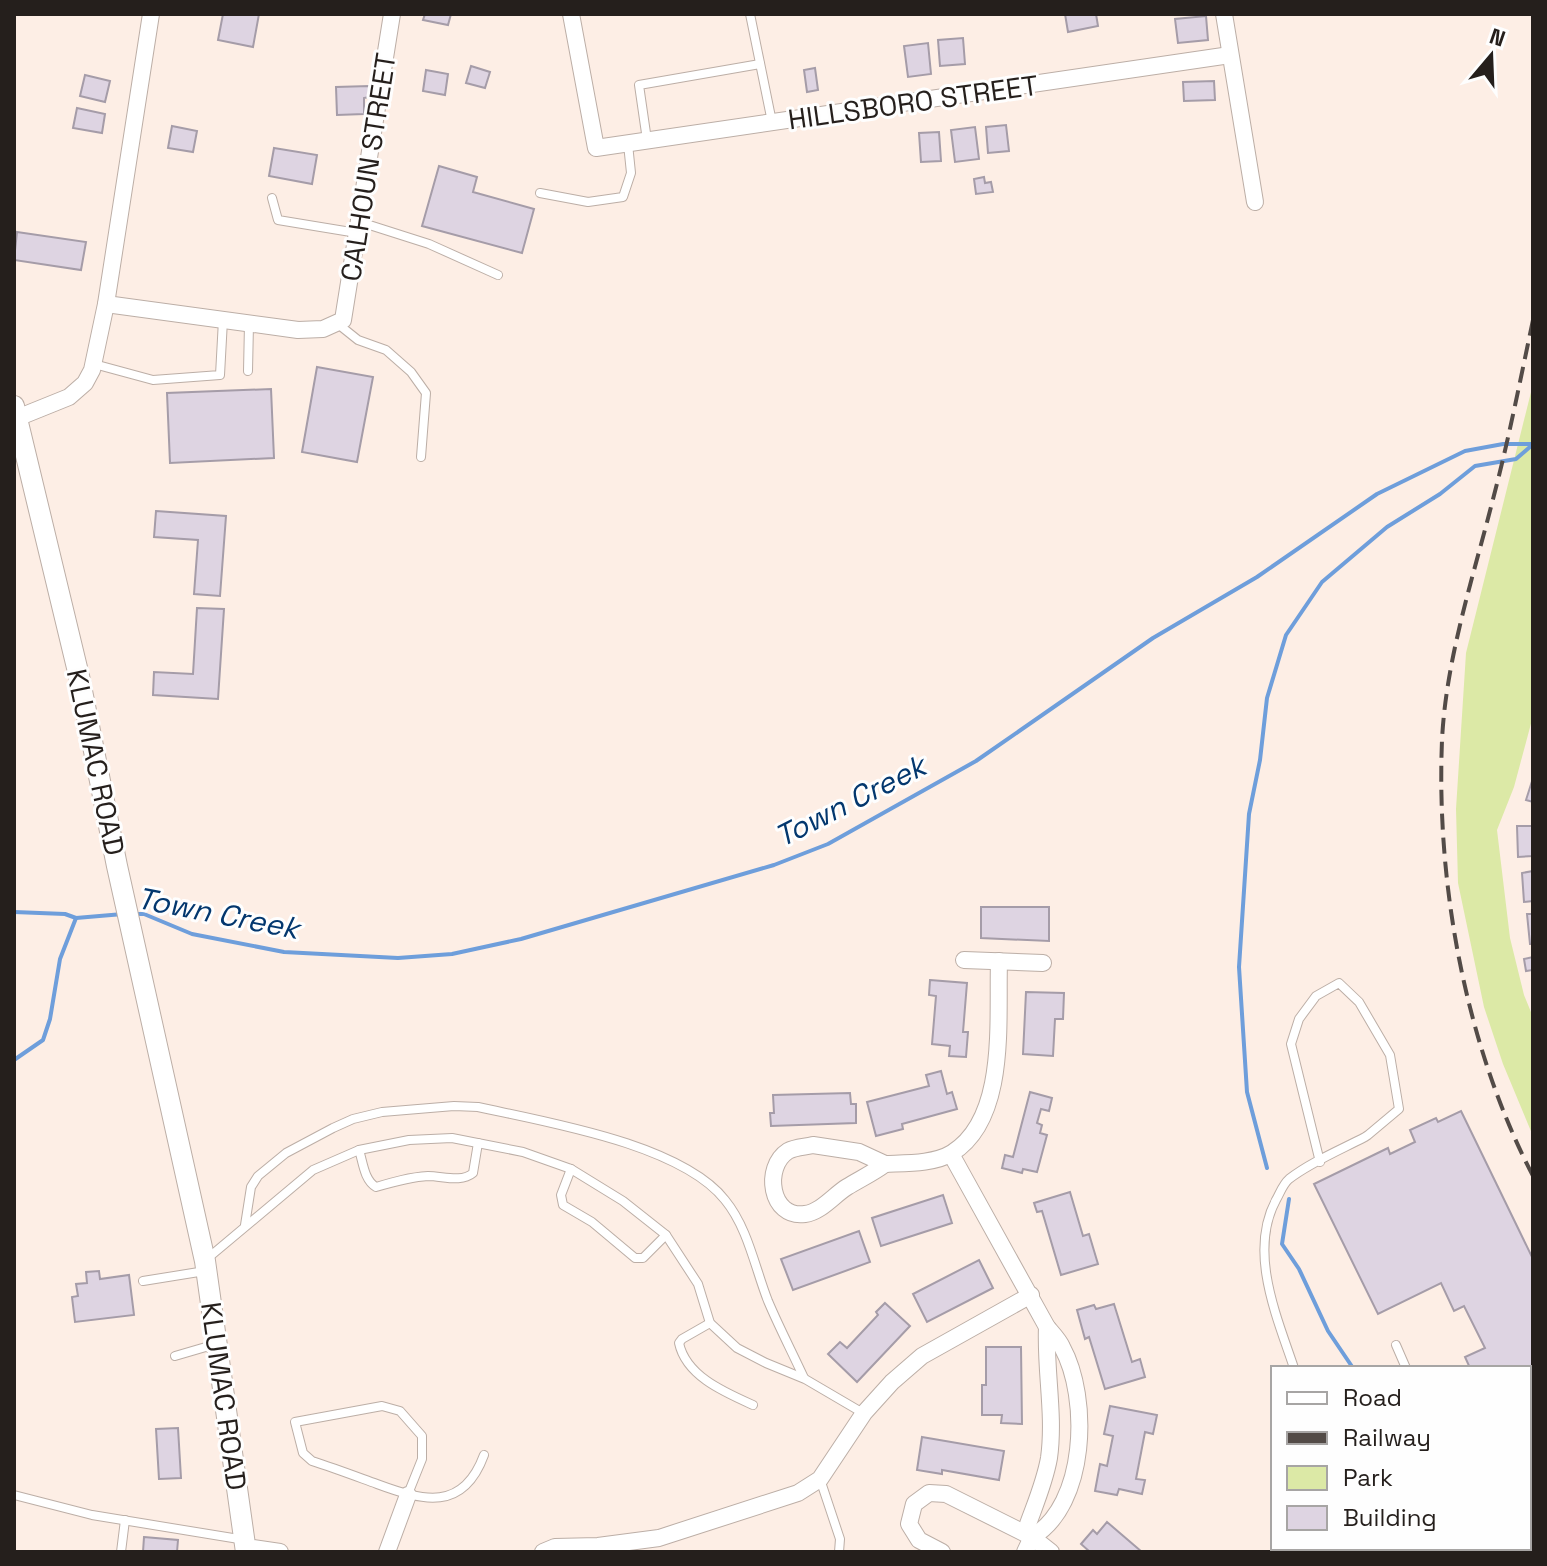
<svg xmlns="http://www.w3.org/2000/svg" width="1547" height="1566" font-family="'Space Grotesk',sans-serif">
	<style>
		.green { fill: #dce9a6 }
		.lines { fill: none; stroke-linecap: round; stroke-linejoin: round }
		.stream { stroke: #6e9edb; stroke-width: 4 }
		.building { fill: #ded4e2; stroke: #a59ca8; stroke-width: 2 }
		.service-casing { stroke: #bcaea6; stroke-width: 10 }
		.minor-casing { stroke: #bcaea6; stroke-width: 18 }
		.tertiary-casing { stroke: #bcaea6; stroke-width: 22 }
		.service { stroke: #fff; stroke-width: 8 }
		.minor { stroke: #fff; stroke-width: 16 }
		.tertiary { stroke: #fff; stroke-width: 20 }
		.rail { stroke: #534b47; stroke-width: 4; stroke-dasharray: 16 8; stroke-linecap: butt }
		.labels { text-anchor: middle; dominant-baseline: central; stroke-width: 6; stroke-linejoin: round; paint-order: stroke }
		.street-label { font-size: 28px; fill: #251f1c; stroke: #fefefe }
		.water-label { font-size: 30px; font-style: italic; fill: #03376e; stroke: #fefefe }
	</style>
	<rect width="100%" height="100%" fill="#fdeee5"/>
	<polygon class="green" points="1533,384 1533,716 1514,787 1497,830 1510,938 1524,995 1533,1017 1533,1136 1503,1064 1484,1007 1458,883 1456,809 1466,653"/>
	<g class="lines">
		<g class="stream">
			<polyline points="14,912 65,914 76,918 123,914"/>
			<polyline points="135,914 144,914 192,934 284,952 398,958 452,954 521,939 774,865 828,844 976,761 1153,638 1257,577 1377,494 1465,451 1503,444 1533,444"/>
			<polyline points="14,1060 43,1040 50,1019 60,959 76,918"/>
			<polyline points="1267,1168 1247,1092 1239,967 1249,814 1260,760 1267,698 1286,635 1322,582 1387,527 1440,494 1475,466 1516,459 1531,446"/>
			<polyline points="1289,1199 1282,1244 1299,1269 1328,1331 1353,1368"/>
			<polyline points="1456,1548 1460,1552"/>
		</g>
	</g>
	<g class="building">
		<polygon points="223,14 259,14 253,47 218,40"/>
		<polygon points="425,14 451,14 448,25 423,20"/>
		<polygon points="1065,14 1096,14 1098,26 1068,32"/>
		<polygon points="1206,16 1208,40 1178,43 1175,19"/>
		<polygon points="963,38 965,64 940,66 938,40"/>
		<polygon points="928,43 931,74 908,77 904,46"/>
		<polygon points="471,66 490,72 485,88 466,83"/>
		<polygon points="815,68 818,90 807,92 804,70"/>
		<polygon points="426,70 448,74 445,95 423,91"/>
		<polygon points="85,75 110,81 105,102 80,96"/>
		<polygon points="1214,81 1215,100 1184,101 1183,82"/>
		<polygon points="369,86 369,97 364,98 364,114 337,115 336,87"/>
		<polygon points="77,108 105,114 102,133 73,128"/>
		<polygon points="1006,125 1009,151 988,153 986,127"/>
		<polygon points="172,126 197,131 193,152 168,148"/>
		<polygon points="975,127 979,159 955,162 951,130"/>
		<polygon points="939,132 941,161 921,162 919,133"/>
		<polygon points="274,148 317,155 312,184 269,176"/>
		<polygon points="439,166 477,177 473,192 534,209 522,253 422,226"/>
		<polygon points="984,177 985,183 991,182 993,192 976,194 974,179"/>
		<polygon points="17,232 86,242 81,270 14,260"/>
		<polygon points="317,367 373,377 357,462 302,452"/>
		<polygon points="271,389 274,458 170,463 167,393"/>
		<polygon points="156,511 226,516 220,596 194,594 198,540 154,537"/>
		<polygon points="197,608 224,609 218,699 153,695 154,672 193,674"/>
		<polygon points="1533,778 1533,802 1526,800"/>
		<polygon points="1517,826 1533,826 1533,856 1518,857"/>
		<polygon points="1533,871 1533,901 1524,902 1522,873"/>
		<polygon points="981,907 1049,907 1049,941 981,938"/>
		<polygon points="1527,914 1533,914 1533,944 1530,944"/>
		<polygon points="1533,957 1533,970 1526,971 1524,959"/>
		<polygon points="930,980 967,983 963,1032 968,1032 966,1057 949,1056 950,1046 932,1044 936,996 929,995"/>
		<polygon points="1026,992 1064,993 1063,1019 1055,1019 1053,1056 1023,1054"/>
		<polygon points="941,1071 947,1094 952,1092 957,1109 902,1124 903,1129 876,1136 867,1102 929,1086 926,1075"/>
		<polygon points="1030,1092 1052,1098 1049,1111 1041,1109 1037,1123 1042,1125 1040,1133 1047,1135 1037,1172 1023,1169 1022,1173 1002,1168 1005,1155 1013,1157"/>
		<polygon points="850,1093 851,1104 856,1104 856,1123 771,1126 770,1113 774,1113 773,1095"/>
		<polygon points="1461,1111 1533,1259 1533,1455 1529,1457 1529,1368 1470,1368 1465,1357 1485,1348 1464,1306 1454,1311 1441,1283 1378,1314 1314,1184 1388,1148 1390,1154 1415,1142 1410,1130 1436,1118 1438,1122"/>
		<polygon points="1070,1192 1083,1236 1089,1234 1098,1264 1061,1275 1042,1211 1037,1212 1034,1203"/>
		<polygon points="943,1195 952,1223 881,1246 872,1218"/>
		<polygon points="859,1231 870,1262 793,1290 781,1259"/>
		<polygon points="979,1260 993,1288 927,1322 913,1294"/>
		<polygon points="99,1271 100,1279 129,1275 134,1315 75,1322 72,1297 78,1296 76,1284 87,1283 86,1272"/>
		<polygon points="885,1303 910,1326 857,1382 828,1354 840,1342 847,1348 878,1315 876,1312"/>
		<polygon points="1114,1304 1132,1362 1140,1359 1145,1377 1105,1389 1089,1337 1085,1339 1077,1310 1094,1305 1096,1309"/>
		<polygon points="986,1347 1021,1347 1022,1424 1001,1423 1002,1415 982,1415 982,1385 986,1385"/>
		<polygon points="1110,1406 1157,1415 1153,1434 1145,1432 1136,1479 1145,1480 1142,1494 1119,1489 1117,1495 1095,1491 1100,1464 1107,1466 1113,1436 1104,1434"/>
		<polygon points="178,1428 181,1478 159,1479 156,1429"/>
		<polygon points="922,1437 1004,1451 999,1480 942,1470 942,1474 917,1470"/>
		<polygon points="1107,1522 1142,1552 1090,1552 1081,1544 1093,1530 1097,1534"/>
		<polygon points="144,1537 178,1540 177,1552 143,1552"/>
	</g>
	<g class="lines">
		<g class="service-casing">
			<g id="service">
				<polyline points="750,14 772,122"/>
				<polyline points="647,140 639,85 760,64"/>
				<polyline points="540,193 588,202 623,197 631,173 628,144"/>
				<polyline points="272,198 278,220 357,233"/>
				<polyline points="360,222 429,244 498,275"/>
				<polyline points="338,324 358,340 386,350 411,372 426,393 421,457"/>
				<polyline points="94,364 153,380 220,375 223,320"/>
				<polyline points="248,371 249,324"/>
				<path d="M359 1150C363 1162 364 1180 376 1187 393 1182 410 1177 428 1176 443 1176 461 1183 473 1173L478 1143"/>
				<polyline points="571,1169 561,1195 563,1205 592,1222 635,1258 643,1258 666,1235"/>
				<path d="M245 1225 251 1187 258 1176 286 1153 333 1128 353 1119 382 1112 454 1106 478 1107C546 1122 681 1144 725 1200 748 1228 755 1268 768 1301 779 1327 792 1352 804 1378"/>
				<polyline points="208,1258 313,1170 359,1150 409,1140 452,1138 523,1152 571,1169 623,1201 666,1235 698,1284 710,1323 737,1348 766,1363 805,1379 863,1413"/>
				<polyline points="143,1281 205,1271"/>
				<path d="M710 1323 682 1339 679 1343C686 1376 724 1392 753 1405"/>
				<polyline points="1396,1345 1406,1368"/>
				<polyline points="175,1356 216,1344"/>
				<path d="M1294 1368C1277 1317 1248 1252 1276 1200 1280 1193 1283 1184 1289 1179 1311 1162 1340 1150 1365 1137L1368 1135 1399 1109 1390 1055 1359 1002 1339 983 1316 996 1299 1019 1291 1044 1320 1162"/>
				<polyline points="820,1479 840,1539 839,1552"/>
				<path d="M408 1494 422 1459V1436L400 1411 382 1406 295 1422 303 1453 312 1461C334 1468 355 1476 377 1484 423 1501 463 1512 484 1455"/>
				<polyline points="14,1495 92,1515 245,1540"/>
				<polyline points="1381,1548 1383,1552"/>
				<polyline points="1523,1548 1525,1552"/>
				<polyline points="121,1552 125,1520"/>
			</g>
		</g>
		<g class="minor-casing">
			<g id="minor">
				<polyline points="571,14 596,148 1230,55"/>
				<polyline points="1224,14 1255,202"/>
				<polyline points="106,304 298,330 323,329 343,320 392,14"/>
				<polyline points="17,418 69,397 85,383 92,370 106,304 151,14"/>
				<polyline points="964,960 1043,963"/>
				<path d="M813 1145 859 1152 885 1164C873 1173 860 1179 847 1187 834 1195 821 1212 805 1214 770 1219 763 1167 788 1151 795 1147 805 1147 813 1145Z"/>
				<path d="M951 1154 1047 1327C1052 1333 1059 1340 1062 1347 1090 1398 1087 1505 1032 1537"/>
				<path d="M885 1164C905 1163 934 1164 952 1153 1008 1118 997 1020 999 961"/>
				<path d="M1032 1537 1028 1524C1036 1502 1045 1481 1049 1458 1055 1414 1045 1371 1047 1327"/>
				<polyline points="246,1547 280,1552"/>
				<polyline points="387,1552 408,1495"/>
				<polyline points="543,1552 555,1547 598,1546 659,1538 798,1493 820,1479 864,1413 892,1382 922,1356 1031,1295"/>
				<polyline points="942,1552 919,1540 909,1524 914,1504 929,1493 946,1494 1032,1537"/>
				<polyline points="1025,1552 1032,1537 1051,1552"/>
			</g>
		</g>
		<g class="tertiary-casing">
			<polyline id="tertiary" points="14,406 79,676 117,866 205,1261 246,1552"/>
		</g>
		<use href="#service" class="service"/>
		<use href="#minor" class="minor"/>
		<use href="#tertiary" class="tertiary"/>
		<path class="rail" d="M1533 320C1520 381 1508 443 1492 503 1472 581 1446 660 1442 740 1436 885 1466 1047 1533 1176"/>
	</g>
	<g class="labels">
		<g class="street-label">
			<text transform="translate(913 102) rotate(-8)">HILLSBORO STREET</text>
			<text transform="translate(368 167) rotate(-81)">CALHOUN STREET</text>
			<text transform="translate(96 762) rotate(78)">KLUMAC ROAD</text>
			<text transform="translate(224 1396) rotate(82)">KLUMAC ROAD</text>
		</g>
		<g class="water-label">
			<text transform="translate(850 801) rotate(-27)">Town Creek</text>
			<text transform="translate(218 913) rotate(11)">Town Creek</text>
		</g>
	</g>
	<rect width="1547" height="1566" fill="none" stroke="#251f1c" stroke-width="32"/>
	<rect x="1271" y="1366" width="260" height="184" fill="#fefefe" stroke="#a7a5a4" stroke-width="2"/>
	<rect x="1287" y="1392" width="40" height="12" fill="#ffffff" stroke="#a7a5a4" stroke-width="2"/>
	<text x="1343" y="1406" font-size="24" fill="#251f1c">Road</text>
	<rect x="1287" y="1432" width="40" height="12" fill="#534b47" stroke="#a7a5a4" stroke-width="2"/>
	<text x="1343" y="1446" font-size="24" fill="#251f1c">Railway</text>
	<rect x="1287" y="1466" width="40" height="24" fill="#dce9a6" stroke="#a7a5a4" stroke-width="2"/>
	<text x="1343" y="1486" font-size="24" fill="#251f1c">Park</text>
	<rect x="1287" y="1506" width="40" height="24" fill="#ded4e2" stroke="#a7a5a4" stroke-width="2"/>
	<text x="1343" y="1526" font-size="24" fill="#251f1c">Building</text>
	<g transform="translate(1491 56) rotate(19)" stroke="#fefefe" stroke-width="6" paint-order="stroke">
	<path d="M0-6L14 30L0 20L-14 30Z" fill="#251f1c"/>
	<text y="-12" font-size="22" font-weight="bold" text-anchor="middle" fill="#251f1c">N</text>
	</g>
</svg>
